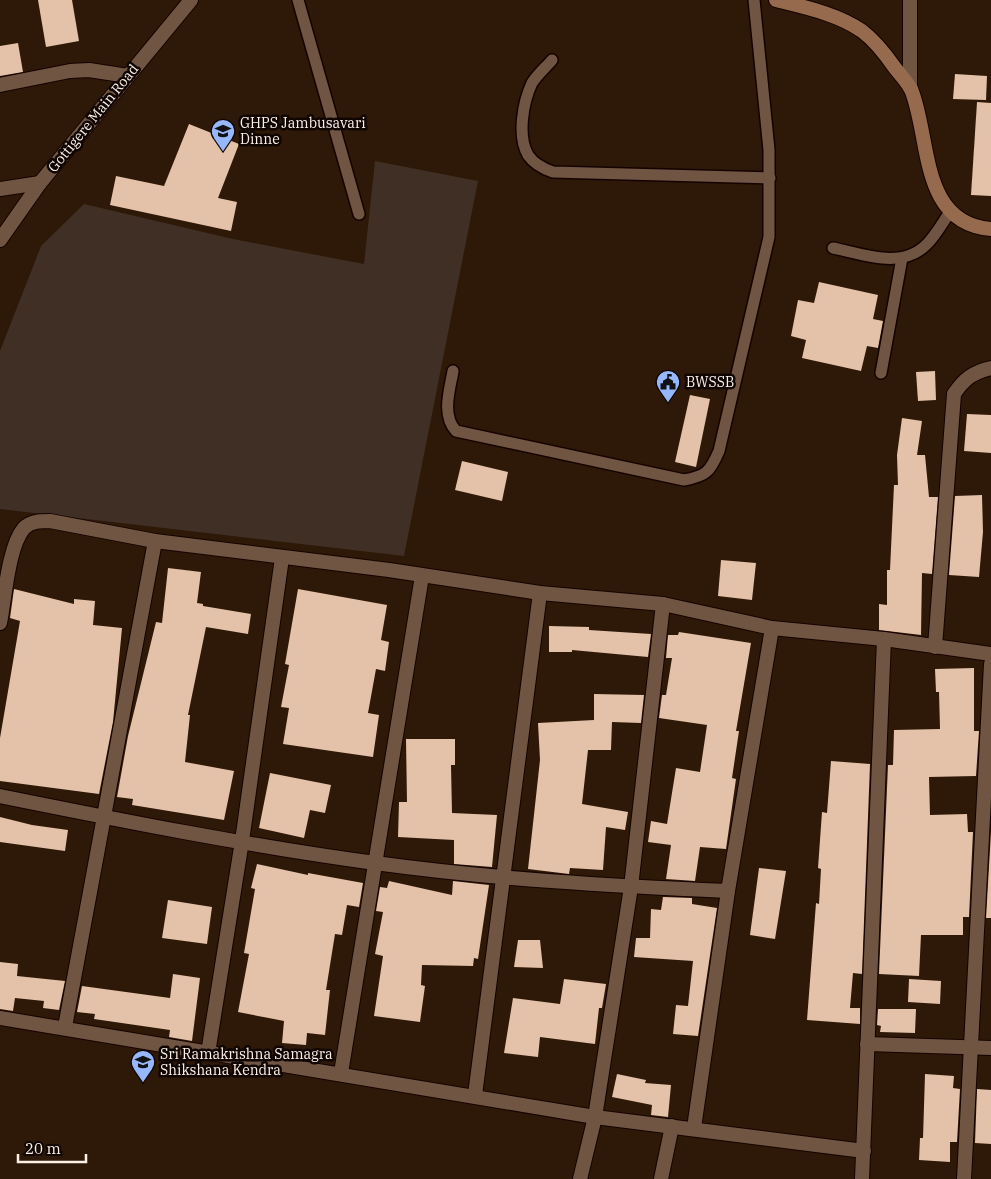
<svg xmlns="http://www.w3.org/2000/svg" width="991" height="1179" font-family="'IBM Plex Serif',serif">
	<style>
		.green { fill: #402f24 }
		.building { fill: #e4c1a9 }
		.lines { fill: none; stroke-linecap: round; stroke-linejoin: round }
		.service-casing { stroke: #150300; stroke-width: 14 }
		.minor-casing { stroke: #150300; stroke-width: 16 }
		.tertiary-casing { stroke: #150300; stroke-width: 16 }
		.secondary-casing { stroke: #150300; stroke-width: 16 }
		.service { stroke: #705543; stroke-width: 11 }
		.minor { stroke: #705543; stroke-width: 14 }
		.tertiary { stroke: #705543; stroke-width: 14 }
		.secondary { stroke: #966b4d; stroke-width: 14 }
		.labels { text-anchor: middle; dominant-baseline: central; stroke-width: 5; stroke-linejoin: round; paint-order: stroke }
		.street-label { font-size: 14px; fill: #fdf0e7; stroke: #0f0602 }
		.poi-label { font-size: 14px; fill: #fdf0e7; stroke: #0f0602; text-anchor: start }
	</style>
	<rect width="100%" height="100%" fill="#2e1807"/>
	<polygon class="green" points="375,161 478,181 404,556 0,509 0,351 41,246 84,204 233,239 364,264"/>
	<g class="building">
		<polygon points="38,0 72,0 79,41 46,47"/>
		<polygon points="18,43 23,72 0,76 0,46"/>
		<polygon points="955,74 987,76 986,100 953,99"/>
		<polygon points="977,102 991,103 991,196 971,195"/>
		<polygon points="189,124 239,144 218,198 237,202 231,231 110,205 116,176 164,186"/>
		<polygon points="819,282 878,295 873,319 883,321 878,348 867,346 861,371 802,358 806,340 791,336 798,300 814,303"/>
		<polygon points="935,371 936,400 918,401 916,372"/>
		<polygon points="690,395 710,399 696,467 675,462"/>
		<polygon points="967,414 991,415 991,453 964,451"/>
		<polygon points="902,418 922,421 917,455 925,455 929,497 938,497 932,574 922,573 921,635 879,630 879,604 887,605 887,570 890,570 894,485 898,485 897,455"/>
		<polygon points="462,461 508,472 502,501 455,490"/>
		<polygon points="982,495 983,532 979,577 949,575 955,496"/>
		<polygon points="721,560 756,563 752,600 718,596"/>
		<polygon points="168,568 201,572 197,603 203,604 203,606 251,614 248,634 206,627 188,715 190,715 185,762 234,771 224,820 132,805 133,799 117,797 128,736 156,622 162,623"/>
		<polygon points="14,589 74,604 74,599 95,601 93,625 122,628 113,722 99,794 0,781 0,738 20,621 10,618"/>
		<polygon points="298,589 387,605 381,640 389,642 385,671 376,669 368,713 379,715 373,757 283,744 289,708 281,707 289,665 285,664"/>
		<polygon points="549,626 589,627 589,630 651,634 648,657 572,650 572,652 549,652"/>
		<polygon points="679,632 751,643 736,731 739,731 732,778 736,779 726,849 700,847 695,881 666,879 671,845 648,842 651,821 667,824 676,768 700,772 707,725 659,718 662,695 666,695 672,658 666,658 668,635 678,635"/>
		<polygon points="974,668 974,731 979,731 976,776 929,777 930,815 967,814 968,832 973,832 969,917 963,917 963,935 921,935 919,976 879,974 888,765 893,765 894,730 940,729 939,692 936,692 935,669"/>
		<polygon points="594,694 644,695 641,723 612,722 611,750 588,750 582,804 628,812 625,830 606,827 603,870 570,868 569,874 528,869 540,760 538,723 594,720"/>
		<polygon points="406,739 455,739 455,765 451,765 452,813 497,815 492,867 454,864 454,840 398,837 399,802 407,802"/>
		<polygon points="831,761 870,764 862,974 853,973 850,1008 860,1008 860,1024 807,1020 816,903 819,904 821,869 818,868 822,812 827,813"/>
		<polygon points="270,773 331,785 325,813 310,810 304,838 259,828"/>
		<polygon points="0,817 32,825 68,830 65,851 0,842"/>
		<polygon points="991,832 991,918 986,918"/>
		<polygon points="257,864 308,875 308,873 363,883 359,907 347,905 342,935 335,934 326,990 330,990 325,1035 307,1033 306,1045 282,1043 284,1021 238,1012 249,954 244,953 255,889 251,888"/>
		<polygon points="759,868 786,871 775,939 750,935"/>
		<polygon points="389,881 452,895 453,881 489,885 478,959 474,958 473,966 422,965 421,985 425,986 420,1022 374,1016 383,956 375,954 383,912 376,911 380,887 387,888"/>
		<polygon points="663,897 692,898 692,904 717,908 698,1036 673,1034 676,1005 688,1006 693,961 634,957 636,938 650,938 651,909 661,910"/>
		<polygon points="168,900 212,907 207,944 162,938"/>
		<polygon points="518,940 540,940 543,968 514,967"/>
		<polygon points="0,962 18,964 17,976 65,981 59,1010 43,1008 44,1001 15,998 13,1011 0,1009"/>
		<polygon points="173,974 200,978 192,1041 169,1037 170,1030 94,1019 95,1014 77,1012 82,986 170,998"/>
		<polygon points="564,979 606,984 602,1008 599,1008 595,1044 540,1037 538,1057 504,1053 513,998 560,1004"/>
		<polygon points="909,979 941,981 940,1004 908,1002"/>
		<polygon points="878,1009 916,1009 915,1033 880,1032 881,1026 877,1025"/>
		<polygon points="617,1074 646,1080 645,1083 671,1085 668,1117 651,1115 652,1105 612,1097"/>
		<polygon points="925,1074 954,1076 953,1088 960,1089 957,1142 950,1142 950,1162 919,1160 920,1138 923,1138"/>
		<polygon points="977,1089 991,1090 991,1144 975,1143"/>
	</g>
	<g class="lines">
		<g class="service-casing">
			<g id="service">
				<polyline points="298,0 359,214"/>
				<path d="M552 60C546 67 537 75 532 83 523 102 517 136 528 155 534 164 544 169 553 172L770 178"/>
				<path d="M833 248C863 254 902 270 927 244 936 235 943 222 950 212"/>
				<path d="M453 371C450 389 441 415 456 431L684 480C706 476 710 472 719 451L769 237V150L754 0"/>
				<polyline points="881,373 902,258"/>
			</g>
		</g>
		<g class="minor-casing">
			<g id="minor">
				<polyline points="0,85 70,71 89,70 128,76"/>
				<polyline points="0,189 40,183"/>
				<path d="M0 623C5 598 8 547 24 528 31 521 41 521 50 521L155 541 389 570 540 593 663 604 772 628"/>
				<path d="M935 647 954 394C964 379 973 372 991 368"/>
				<path d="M0 796C124 821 249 846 375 863 492 879 610 886 728 891L772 628 884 639 991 654"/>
				<polyline points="0,1018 595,1117 864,1151"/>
				<polyline points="65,1027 155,541"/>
				<polyline points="867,1044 991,1048"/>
				<polyline points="208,1053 242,841 282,558"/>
				<polyline points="341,1073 422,576"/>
				<polyline points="475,1095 540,593"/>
				<polyline points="694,1128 728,891"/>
				<polyline points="580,1179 595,1117 631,887 663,604"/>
				<polyline points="661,1179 672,1126"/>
				<polyline points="862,1179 884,639"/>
				<polyline points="964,1179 991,664"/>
			</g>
		</g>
		<g class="tertiary-casing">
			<g id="tertiary">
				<polyline points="910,0 910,88"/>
				<polyline points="0,240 40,183 191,0"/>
			</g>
		</g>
		<g class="secondary-casing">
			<path id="secondary" d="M776 0C804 7 838 14 862 31 874 40 886 55 895 68 900 74 907 82 911 89 931 138 919 223 991 229"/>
		</g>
		<use href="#service" class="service"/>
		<use href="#minor" class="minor"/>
		<use href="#tertiary" class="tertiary"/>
		<use href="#secondary" class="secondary"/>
	</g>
	<defs>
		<g id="school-pin" transform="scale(1.25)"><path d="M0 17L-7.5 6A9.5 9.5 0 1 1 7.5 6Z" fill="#96b6fd" stroke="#0f0602"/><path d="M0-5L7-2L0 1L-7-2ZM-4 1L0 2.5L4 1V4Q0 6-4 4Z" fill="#111"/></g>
		<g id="civic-pin" transform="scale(1.25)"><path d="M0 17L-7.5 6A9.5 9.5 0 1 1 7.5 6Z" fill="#96b6fd" stroke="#0f0602"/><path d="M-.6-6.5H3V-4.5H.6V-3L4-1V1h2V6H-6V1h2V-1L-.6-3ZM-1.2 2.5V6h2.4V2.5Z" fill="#111"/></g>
	</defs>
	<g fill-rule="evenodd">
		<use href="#school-pin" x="223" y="131"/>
		<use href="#civic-pin" x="668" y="382"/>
		<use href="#school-pin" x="143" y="1062"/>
	</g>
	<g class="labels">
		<g class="street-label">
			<text transform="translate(93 118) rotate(-51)">Gottigere Main Road</text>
		</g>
		<g class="poi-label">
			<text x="240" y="123">GHPS Jambusavari<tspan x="240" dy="16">Dinne</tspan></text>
			<text x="686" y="382">BWSSB</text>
			<text x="160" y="1054">Sri Ramakrishna Samagra<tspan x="160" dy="16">Shikshana Kendra</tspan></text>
		</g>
	</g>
	<path d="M18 1154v8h68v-8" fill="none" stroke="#fdf0e7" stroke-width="2.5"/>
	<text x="25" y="1154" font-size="15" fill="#fdf0e7" stroke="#0f0602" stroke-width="4" paint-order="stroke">20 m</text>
</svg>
